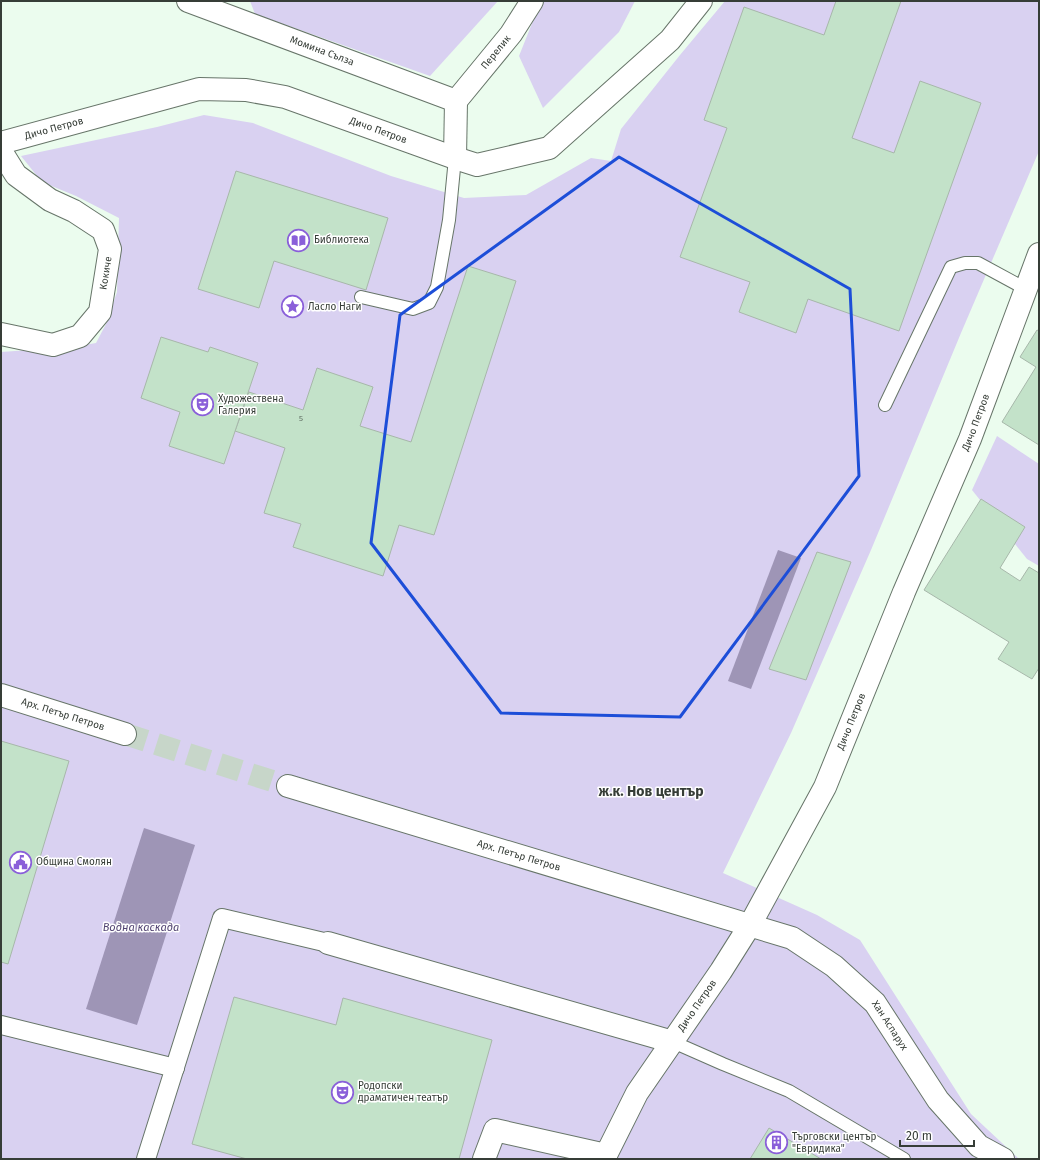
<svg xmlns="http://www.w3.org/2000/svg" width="1040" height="1160" font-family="'Fira Sans',sans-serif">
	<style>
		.green { fill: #d9d1f1 }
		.water { fill: #9e95b6 }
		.building { fill: #c3e2c9; stroke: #a7b7aa }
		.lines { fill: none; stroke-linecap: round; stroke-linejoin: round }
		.minor-tunnel { stroke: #c7d6c9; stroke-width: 22; stroke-dasharray: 22 11; stroke-linecap: butt }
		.service-casing { stroke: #677569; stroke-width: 14 }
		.pedestrian-casing { stroke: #677569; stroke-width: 20 }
		.minor-casing { stroke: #677569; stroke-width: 24 }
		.service { stroke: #fff; stroke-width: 12 }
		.pedestrian { stroke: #fff; stroke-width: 18 }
		.minor { stroke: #fff; stroke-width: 22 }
		.marked { fill: none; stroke: #1d4ed8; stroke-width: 3; stroke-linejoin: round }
		.labels { text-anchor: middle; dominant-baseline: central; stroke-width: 3; stroke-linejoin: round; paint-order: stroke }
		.number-label { font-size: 8px; fill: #59665c }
		.street-label { font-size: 10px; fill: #363d37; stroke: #fff }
		.poi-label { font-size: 10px; fill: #363d37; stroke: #fff; text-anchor: start }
		.water-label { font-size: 11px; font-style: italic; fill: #524472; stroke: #fff }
		.district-label { font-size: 14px; font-weight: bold; fill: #363d37; stroke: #fff }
	</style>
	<rect width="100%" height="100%" fill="#ebfcee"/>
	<g class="green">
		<path d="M250,1h248l-68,75 -175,-62z"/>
		<path d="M541,1h94l-16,31 -76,76 -24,-52z"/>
		<path d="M725,1h314v150l-78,182 -90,217 -80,183 -68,140 94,42 43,25 111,174 48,45h-1018v-807l71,-5 24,-4 10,-19 11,-32 2,-74 -43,-22 -34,-14 -21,-26 136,-29 47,-12 49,8 138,53 73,22 62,-3 65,-37 20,3 10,-32 59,-74z"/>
		<path d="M997,436l42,28v102l-12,-7 -55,-69z"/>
	</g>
	<g class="water">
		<path d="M778,550l23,8 -50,131 -23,-8z"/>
		<path d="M144,828l51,17 -58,180 -51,-16z"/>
	</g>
	<g class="building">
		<path d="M836,1h65l-49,137 42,15 26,-72 61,22 -82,228 -91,-32 -12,34 -57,-21 11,-30 -70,-25 47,-129 -23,-8 40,-113 80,28z"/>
		<path d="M236,171l152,47 -22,72 -92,-29 -15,47 -61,-19z"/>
		<path d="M468,266l48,15 -82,254 -35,-10 -16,51 -90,-29 8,-23 -37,-11 21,-65 -50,-17 14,-39 54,18 14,-42 56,19 -13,39 51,16z"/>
		<path d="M1037,330l2,1v114l-37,-23 34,-55 -16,-10z"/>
		<path d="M161,337l47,15 2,-5 48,16 -34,101 -55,-18 11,-34 -39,-14z"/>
		<path d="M981,499l44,28 -25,41 20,13 9,-14 10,6v95l-7,11 -34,-20 11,-17 -85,-52z"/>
		<path d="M817,552l34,10 -45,118 -37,-11z"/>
		<path d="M1,741l68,20 -61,203 -7,-2z"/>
		<path d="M234,997l102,28 7,-27 149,42 -33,119h-212l-55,-15z"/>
		<path d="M769,1128l52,31h-71z"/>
	</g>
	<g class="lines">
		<path class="minor-tunnel" d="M125,734l163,52"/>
		<defs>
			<g id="service">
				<path d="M361,297l52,12 16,-6 8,-16 12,-67 6,-62"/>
				<path d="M885,405l66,-138 14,-4h13l48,26"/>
				<path d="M673,1042l50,22 66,27 115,68"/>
			</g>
			<g id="pedestrian">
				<path d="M1,1025l174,43"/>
				<path d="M146,1159l76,-241 106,25"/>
			</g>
			<g id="minor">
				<path id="s1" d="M188,1l268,100"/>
				<path id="s2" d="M456,101l55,-67 21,-33"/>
				<path id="s3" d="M1,143l198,-54 47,1 39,7 170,61 22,7 72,-17 121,-108 31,-39"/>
				<path d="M1,151l15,24 34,25 24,11 29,19 7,19 -10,63 -20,24 -27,9 -52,-11"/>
				<path d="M455,158l1,-57"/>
				<path id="s4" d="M1,695l124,39"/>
				<path id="s5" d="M288,786l504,152 42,28 41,37 63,97 41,46 24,13"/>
				<path d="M328,943l345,99"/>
				<path d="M484,1159l11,-29 111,25"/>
				<path id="s6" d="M604,1159l33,-66 84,-122 29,-46 75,-138 79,-195 66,-153 69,-185"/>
			</g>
		</defs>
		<use href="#service" class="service-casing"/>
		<use href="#pedestrian" class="pedestrian-casing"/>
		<use href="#minor" class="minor-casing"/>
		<use href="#service" class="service"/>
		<use href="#pedestrian" class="pedestrian"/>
		<use href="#minor" class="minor"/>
	</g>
	<path class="marked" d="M619,157l231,132 9,187 -179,241 -179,-4 -130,-170 29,-228z"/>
	<defs>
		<symbol id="library-ring" viewBox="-11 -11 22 22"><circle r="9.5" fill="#fff" stroke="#8a5fd9" stroke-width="1.5"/><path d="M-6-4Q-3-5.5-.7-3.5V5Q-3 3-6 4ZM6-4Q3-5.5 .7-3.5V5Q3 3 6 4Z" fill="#8a5fd9"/></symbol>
		<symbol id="sight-ring" viewBox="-11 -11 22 22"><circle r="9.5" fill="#fff" stroke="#8a5fd9" stroke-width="1.5"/><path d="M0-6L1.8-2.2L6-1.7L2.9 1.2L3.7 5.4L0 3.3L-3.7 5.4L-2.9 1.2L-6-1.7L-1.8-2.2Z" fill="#8a5fd9"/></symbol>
		<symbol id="theatre-ring" viewBox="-11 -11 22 22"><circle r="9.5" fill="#fff" stroke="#8a5fd9" stroke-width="1.5"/><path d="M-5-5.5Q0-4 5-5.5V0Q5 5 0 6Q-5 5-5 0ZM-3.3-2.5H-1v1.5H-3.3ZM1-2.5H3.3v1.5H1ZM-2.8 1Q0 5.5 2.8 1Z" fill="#8a5fd9"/></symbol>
		<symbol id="civic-ring" viewBox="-11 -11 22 22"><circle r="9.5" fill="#fff" stroke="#8a5fd9" stroke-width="1.5"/><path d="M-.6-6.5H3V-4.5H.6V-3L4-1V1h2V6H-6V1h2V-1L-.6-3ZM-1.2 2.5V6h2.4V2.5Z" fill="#8a5fd9"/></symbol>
		<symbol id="building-ring" viewBox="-11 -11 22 22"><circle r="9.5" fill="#fff" stroke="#8a5fd9" stroke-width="1.5"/><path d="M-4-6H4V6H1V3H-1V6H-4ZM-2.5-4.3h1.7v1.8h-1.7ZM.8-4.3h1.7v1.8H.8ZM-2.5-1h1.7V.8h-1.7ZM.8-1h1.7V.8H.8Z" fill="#8a5fd9"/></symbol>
	</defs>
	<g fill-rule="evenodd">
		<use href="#library-ring" x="286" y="228" width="25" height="25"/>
		<use href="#sight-ring" x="280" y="294" width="25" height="25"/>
		<use href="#theatre-ring" x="190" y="392" width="25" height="25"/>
		<use href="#civic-ring" x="8" y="850" width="25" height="25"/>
		<use href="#theatre-ring" x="330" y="1080" width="25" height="25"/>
		<use href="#building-ring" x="764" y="1130" width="25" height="25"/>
	</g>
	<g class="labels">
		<g class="number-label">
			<text x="301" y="418">5</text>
		</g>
		<g class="street-label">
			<text stroke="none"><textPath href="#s1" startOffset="143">Момина Сълза</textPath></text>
			<text stroke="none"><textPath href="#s2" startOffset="63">Перелик</textPath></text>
			<text stroke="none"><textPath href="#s3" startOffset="55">Дичо Петров</textPath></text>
			<text stroke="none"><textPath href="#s3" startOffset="391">Дичо Петров</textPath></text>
			<text transform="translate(106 273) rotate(-81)">Кокиче</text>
			<text stroke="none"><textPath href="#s6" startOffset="828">Дичо Петров</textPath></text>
			<text stroke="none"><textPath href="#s4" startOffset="65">Арх. Петър Петров</textPath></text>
			<text stroke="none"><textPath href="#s6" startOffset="504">Дичо Петров</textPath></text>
			<text stroke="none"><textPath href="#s5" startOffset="241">Арх. Петър Петров</textPath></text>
			<text stroke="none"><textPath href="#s6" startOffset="180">Дичо Петров</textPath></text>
			<text stroke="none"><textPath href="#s5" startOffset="659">Хан Аспарух</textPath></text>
		</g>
		<g class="poi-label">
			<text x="314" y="240">Библиотека</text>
			<text x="308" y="307">Ласло Наги</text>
			<text x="218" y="399">Художествена<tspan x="218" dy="12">Галерия</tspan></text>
			<text x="36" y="862">Община Смолян</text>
			<text x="358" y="1086">Родопски<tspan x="358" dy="12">драматичен театър</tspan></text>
			<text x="792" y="1137">Търговски център<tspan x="792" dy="12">"Евридика"</tspan></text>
		</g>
		<g class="water-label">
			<text x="141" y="927">Водна каскада</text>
		</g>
		<g class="district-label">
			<text x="651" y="791">ж.к. Нов център</text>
		</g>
	</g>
	<rect width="1040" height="1160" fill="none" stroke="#363d37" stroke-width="4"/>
	<path d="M900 1140v6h74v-6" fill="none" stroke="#363d37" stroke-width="2"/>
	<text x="906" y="1140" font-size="12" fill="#363d37" stroke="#ffffff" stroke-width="3" paint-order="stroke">20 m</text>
</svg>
